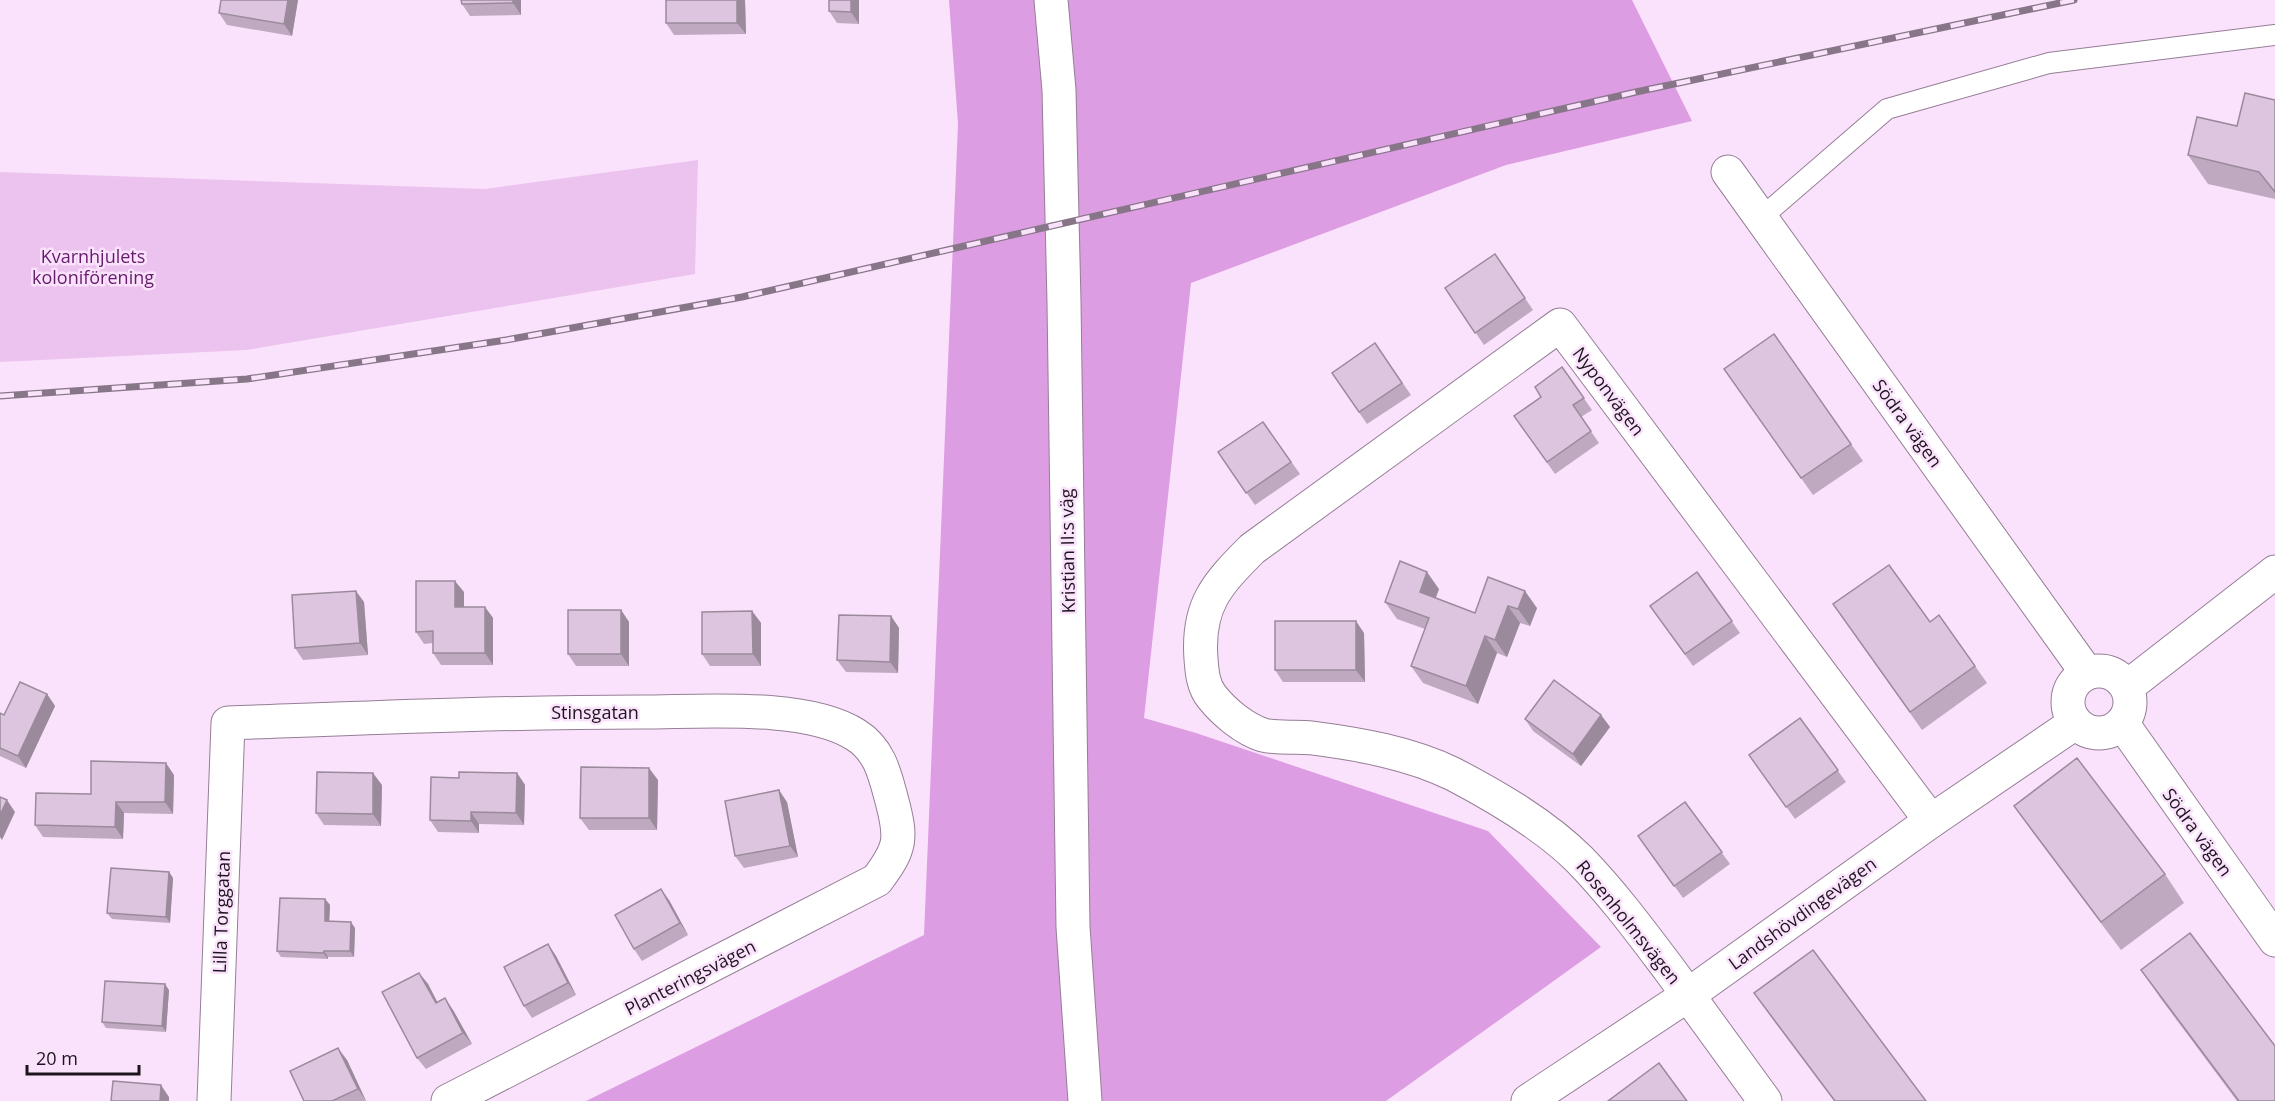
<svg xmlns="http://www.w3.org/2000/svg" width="2275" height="1101" font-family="'Open Sans',sans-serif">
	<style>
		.green { fill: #ecc3ee }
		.forest { fill: #dd9de2 }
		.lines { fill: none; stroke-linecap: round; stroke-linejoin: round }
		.lane-casing { stroke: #957e96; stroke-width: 22 }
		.street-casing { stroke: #957e96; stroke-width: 35 }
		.secondary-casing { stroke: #957e96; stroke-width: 35 }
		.lane { stroke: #fff; stroke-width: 20 }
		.street { stroke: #fff; stroke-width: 33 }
		.secondary { stroke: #fff; stroke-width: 33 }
		.rail-casing { stroke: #877688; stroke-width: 7 }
		.rail { stroke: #fbe2fc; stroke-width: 4.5; stroke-dasharray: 14; stroke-linecap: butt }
		.wall { fill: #bfa9c0 }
		.shaded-wall { fill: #9b8a9c }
		.building { fill: #dec5df; stroke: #9b8a9c; stroke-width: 1.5 }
		.labels { text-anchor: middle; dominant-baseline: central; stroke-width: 5; stroke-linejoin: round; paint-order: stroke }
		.park-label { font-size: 18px; fill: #661b6d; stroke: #fbe2fc }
		.street-label { font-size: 18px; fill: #1d151e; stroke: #fbe2fc }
	</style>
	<rect width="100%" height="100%" fill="#fbe2fc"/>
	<path class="green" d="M698,160l-3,114 -448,76 -247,12v-190l485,17z"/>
	<path class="forest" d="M949,0h683l60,121 -186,44 -315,118 -47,435 52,15 292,98 113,116 -215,154h-800l338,-166 34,-811z"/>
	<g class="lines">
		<defs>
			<path id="lane" d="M1761,218l126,-109 162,-46 226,-28"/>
			<g id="street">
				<path d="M1728,172l359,501"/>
				<path d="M2122,723l153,217"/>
				<path d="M214,1101l14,-378c138,-5 275,-11 414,-11 58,0 165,-9 214,23 24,15 29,40 36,66 10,38 9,47 -15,79l-429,221"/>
				<path d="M1765,1101c-32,-44 -64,-88 -96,-132 -28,-37 -56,-75 -89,-109 -35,-35 -83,-63 -127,-86 -43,-21 -94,-30 -141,-36 -16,-2 -33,1 -49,-3 -19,-6 -39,-23 -51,-38 -9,-11 -10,-25 -11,-38 -4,-53 15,-74 51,-110l308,-224 371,496"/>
			</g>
			<g id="secondary">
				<path d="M1051,0l8,90 5,212 9,625 12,174"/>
				<circle cx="2099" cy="702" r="31"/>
				<path d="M2127,687l148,-115"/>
				<path d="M1528,1101l160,-106 243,-174 144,-98"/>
			</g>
		</defs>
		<use href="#lane" class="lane-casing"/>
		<use href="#street" class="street-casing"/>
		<use href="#secondary" class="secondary-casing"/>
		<use href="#lane" class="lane"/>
		<use href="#street" class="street"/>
		<use href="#secondary" class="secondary"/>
		<defs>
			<path id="rail" d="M0,396l247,-17 259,-39 236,-43 894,-205 438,-92"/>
		</defs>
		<use href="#rail" class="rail-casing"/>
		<use href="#rail" class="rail"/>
	</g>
	<g class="wall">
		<path d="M298,0l-6,36 -65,-11 -8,-12z"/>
		<path d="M461,0h60v15l-51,1 -8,-12z"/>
		<path d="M666,0h79l1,34 -72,1 -8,-12z"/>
		<path d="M859,0v24l-22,-1 -8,-12z"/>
		<path d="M2275,100v99l-67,-15 -20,-29 49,-29z"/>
		<path d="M1495,254l38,56 -49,35 -39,-57z"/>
		<path d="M1774,334l89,127 -50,34 -89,-126z"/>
		<path d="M1375,343l36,52 -44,29 -35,-51z"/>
		<path d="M1562,367l30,43 -11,7 18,26 -44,31 -41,-58 27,-19z"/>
		<path d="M1263,422l37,52 -45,31 -37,-53z"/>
		<path d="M1697,572l43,61 -47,33 -43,-60z"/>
		<path d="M1488,577l49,31 -7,18 -10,-3 -13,34 -10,-4 -19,51 -55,-21 -12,-17 14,-37 -28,-10 -12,-17 54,-13 -3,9 39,15z"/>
		<path d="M464,592v15h21l8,11v47h-52l-8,-12v-10l-9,1 -8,-12z"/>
		<path d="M364,602l4,53 -65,5 -8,-12z"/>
		<path d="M1833,604l97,18 45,44 12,17 -65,47z"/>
		<path d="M621,610l8,12v44h-53l-8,-12z"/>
		<path d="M752,611l9,12v43h-51l-8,-12z"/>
		<path d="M891,616l8,12 -1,45 -52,-1 -9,-12z"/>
		<path d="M1364,633l1,49h-82l-8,-12z"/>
		<path d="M47,694l8,12 -29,62 -26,-12v-43l4,2z"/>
		<path d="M1601,715l9,12 -29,39 -48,-35 -8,-12z"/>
		<path d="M1800,718l46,64 -51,37 -46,-64z"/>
		<path d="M517,773l8,12 -1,40 -45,-1v9l-41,-1 -8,-12 29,-42z"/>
		<path d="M174,775l-1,39 -49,-1 -1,26 -80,-2 -8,-12 56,-31z"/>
		<path d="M658,780l-1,50h-68l-9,-12z"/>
		<path d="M382,785l-1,41 -57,-1 -8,-12z"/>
		<path d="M787,802l11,55 -54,11 -9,-12z"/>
		<path d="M1685,802l45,62 -47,34 -45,-62z"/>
		<path d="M2014,806l151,68 19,29 -63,47 -87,-116z"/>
		<path d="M169,872l4,6 -3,45 -58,-4 -5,-6z"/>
		<path d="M325,899l5,6 -1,16 26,7 -1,29h-26v2l-47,-2 -4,-6z"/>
		<path d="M669,900l19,35 -46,26 -8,-12z"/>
		<path d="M548,944l8,12 20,39 -44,23 -8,-12z"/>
		<path d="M2141,970l134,131h-38l-76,-102z"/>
		<path d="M419,973l9,11 9,18 16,8 19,34 -46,25 -9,-11z"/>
		<path d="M169,990l-3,42 -60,-4 -4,-6z"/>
		<path d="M1754,993l172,108h-92l-60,-80z"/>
		<path d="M347,1060l19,41h-62z"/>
	</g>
	<g class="shaded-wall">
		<path d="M288,0h10l-6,36 -8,-12z"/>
		<path d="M513,0h8v15l-8,-12z"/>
		<path d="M737,0h8l1,34 -9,-11z"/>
		<path d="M851,0h8v24l-8,-12z"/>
		<path d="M1427,572l12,17 -8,20 -11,-17z"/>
		<path d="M455,581l9,11v26l-9,-11z"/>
		<path d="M356,591l8,11 4,53 -8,-12z"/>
		<path d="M1525,591l12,17 -7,18 -12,-17z"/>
		<path d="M1508,606l12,17 -13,34 -12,-17z"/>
		<path d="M485,607l8,11v47l-8,-12z"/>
		<path d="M621,610l8,12v44l-8,-12z"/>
		<path d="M752,611l9,12v43l-8,-12z"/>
		<path d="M891,616l8,12 -1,45 -8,-11z"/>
		<path d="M1356,621l8,12 1,49 -9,-12z"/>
		<path d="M1485,636l12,17 -19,51 -12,-18z"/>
		<path d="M47,694l8,12 -29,62 -8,-12z"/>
		<path d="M1601,715l9,12 -29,39 -8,-12z"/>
		<path d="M166,763l8,12 -1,39 -8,-12z"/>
		<path d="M649,768l9,12 -1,50 -8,-12z"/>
		<path d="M373,773l9,12 -1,41 -8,-12z"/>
		<path d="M517,773l8,12 -1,40 -8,-12z"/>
		<path d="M779,790l8,12 11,55 -8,-11z"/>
		<path d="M7,800l8,12 -13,28 -2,-3v-22z"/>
		<path d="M116,802l8,11 -1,26 -8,-12z"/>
		<path d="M471,812l8,12v9l-8,-12z"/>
		<path d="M169,872l4,6 -3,45 -4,-6z"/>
		<path d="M661,889l8,11 19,35 -8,-12z"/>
		<path d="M325,899l5,6 -1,22 -4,-6z"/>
		<path d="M351,922l4,6 -1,29 -4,-6z"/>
		<path d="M548,944l8,12 20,39 -8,-12z"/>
		<path d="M324,951l4,6v2l-5,-6z"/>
		<path d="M419,973l9,11 16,31 -8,-12z"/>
		<path d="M165,984l4,6 -3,42 -4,-6z"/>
		<path d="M445,998l8,12 19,34 -9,-11z"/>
		<path d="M338,1048l9,12 19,41 -8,-12z"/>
		<path d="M161,1085l8,12v4h-9z"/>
	</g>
	<g class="building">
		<path d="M221,0h67l-4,24 -65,-11z"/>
		<path d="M461,0h52v3l-51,1z"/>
		<rect x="666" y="0" width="71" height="23"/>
		<path d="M829,0h22v12l-22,-1z"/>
		<path d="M2245,93l30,7v92l-16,-20 -71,-17 9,-38 40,9z"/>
		<path d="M1495,254l30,44 -50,35 -30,-45z"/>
		<path d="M1774,334l77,110 -50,34 -77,-109z"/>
		<path d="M1375,343l27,40 -43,29 -27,-39z"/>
		<path d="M1562,367l22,31 -11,7 18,26 -44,31 -33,-46 27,-19 -6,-10z"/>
		<path d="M1263,422l28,40 -45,31 -28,-41z"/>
		<path d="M1400,561l27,11 -7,20 55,21 13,-36 37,14 -7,18 -10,-3 -13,34 -10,-4 -19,50 -55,-20 18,-48 -44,-16z"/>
		<path d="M1889,565l41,57 9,-7 36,51 -65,46 -77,-108z"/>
		<path d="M1697,572l35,49 -47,33 -35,-48z"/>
		<path d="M416,581h39v26h30v46h-52v-22l-17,1z"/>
		<path d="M356,591l4,52 -65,5 -3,-53z"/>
		<rect x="568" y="610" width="53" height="44"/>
		<path d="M752,611l1,43h-51v-42z"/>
		<path d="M839,615l52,1 -1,46 -53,-2z"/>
		<rect x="1275" y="621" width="81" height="49"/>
		<path d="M1554,680l47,35 -28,39 -48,-35z"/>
		<path d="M20,682l27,12 -29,62 -18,-8v-35l4,2z"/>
		<path d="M1800,718l38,52 -52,37 -37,-52z"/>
		<path d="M2077,758l88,116 -64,48 -87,-116z"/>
		<path d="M91,761l75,2 -1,39h-49l-1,25 -80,-2 1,-32 55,1z"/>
		<path d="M581,767l68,1v50h-69z"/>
		<path d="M317,772l56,1v41l-57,-1z"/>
		<path d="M459,772l58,1 -1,40 -45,-1v9l-41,-1 1,-43 28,1z"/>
		<path d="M779,790l11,56 -55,10 -10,-55z"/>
		<path d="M0,797l7,3 -7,15z"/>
		<path d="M1685,802l37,50 -48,34 -36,-50z"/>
		<path d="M111,868l58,4 -3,45 -59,-4z"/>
		<path d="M661,889l19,34 -46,26 -19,-34z"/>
		<path d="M280,898l45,1v22l26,1 -1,29h-26l-1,2 -46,-2z"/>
		<path d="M2190,933l85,113v55h-36l-98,-131z"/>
		<path d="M548,944l20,39 -44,23 -20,-39z"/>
		<path d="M1813,950l113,151h-91l-81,-108z"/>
		<path d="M419,973l17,30 9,-5 18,35 -46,25 -35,-66z"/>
		<path d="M105,981l60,3 -3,42 -60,-4z"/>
		<path d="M338,1048l20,41 -26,12h-28l-14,-30z"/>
		<path d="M1659,1063l28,38h-79z"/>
		<path d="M113,1081l48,4 -1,16h-49z"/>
	</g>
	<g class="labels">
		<g class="park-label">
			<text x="93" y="256">Kvarnhjulets<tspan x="93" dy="21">koloniförening</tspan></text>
		</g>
		<g class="street-label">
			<text transform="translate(1609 391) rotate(53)">Nyponvägen</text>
			<text transform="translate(1908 423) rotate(54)">Södra vägen</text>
			<text transform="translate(1067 551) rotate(-91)">Kristian II:s väg</text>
			<text x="595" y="712">Stinsgatan</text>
			<text transform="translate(2198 832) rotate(54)">Södra vägen</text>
			<text transform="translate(221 912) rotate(-88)">Lilla Torggatan</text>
			<text transform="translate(1802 913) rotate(-36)">Landshövdingevägen</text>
			<text transform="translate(1629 922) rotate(51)">Rosenholmsvägen</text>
			<text transform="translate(690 977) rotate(-27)">Planteringsvägen</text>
		</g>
	</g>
	<path d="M27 1065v9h112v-9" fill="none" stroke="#1d151e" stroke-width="3"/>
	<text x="36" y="1065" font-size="18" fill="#1d151e" stroke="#fbe2fc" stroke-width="4.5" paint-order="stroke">20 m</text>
</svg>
